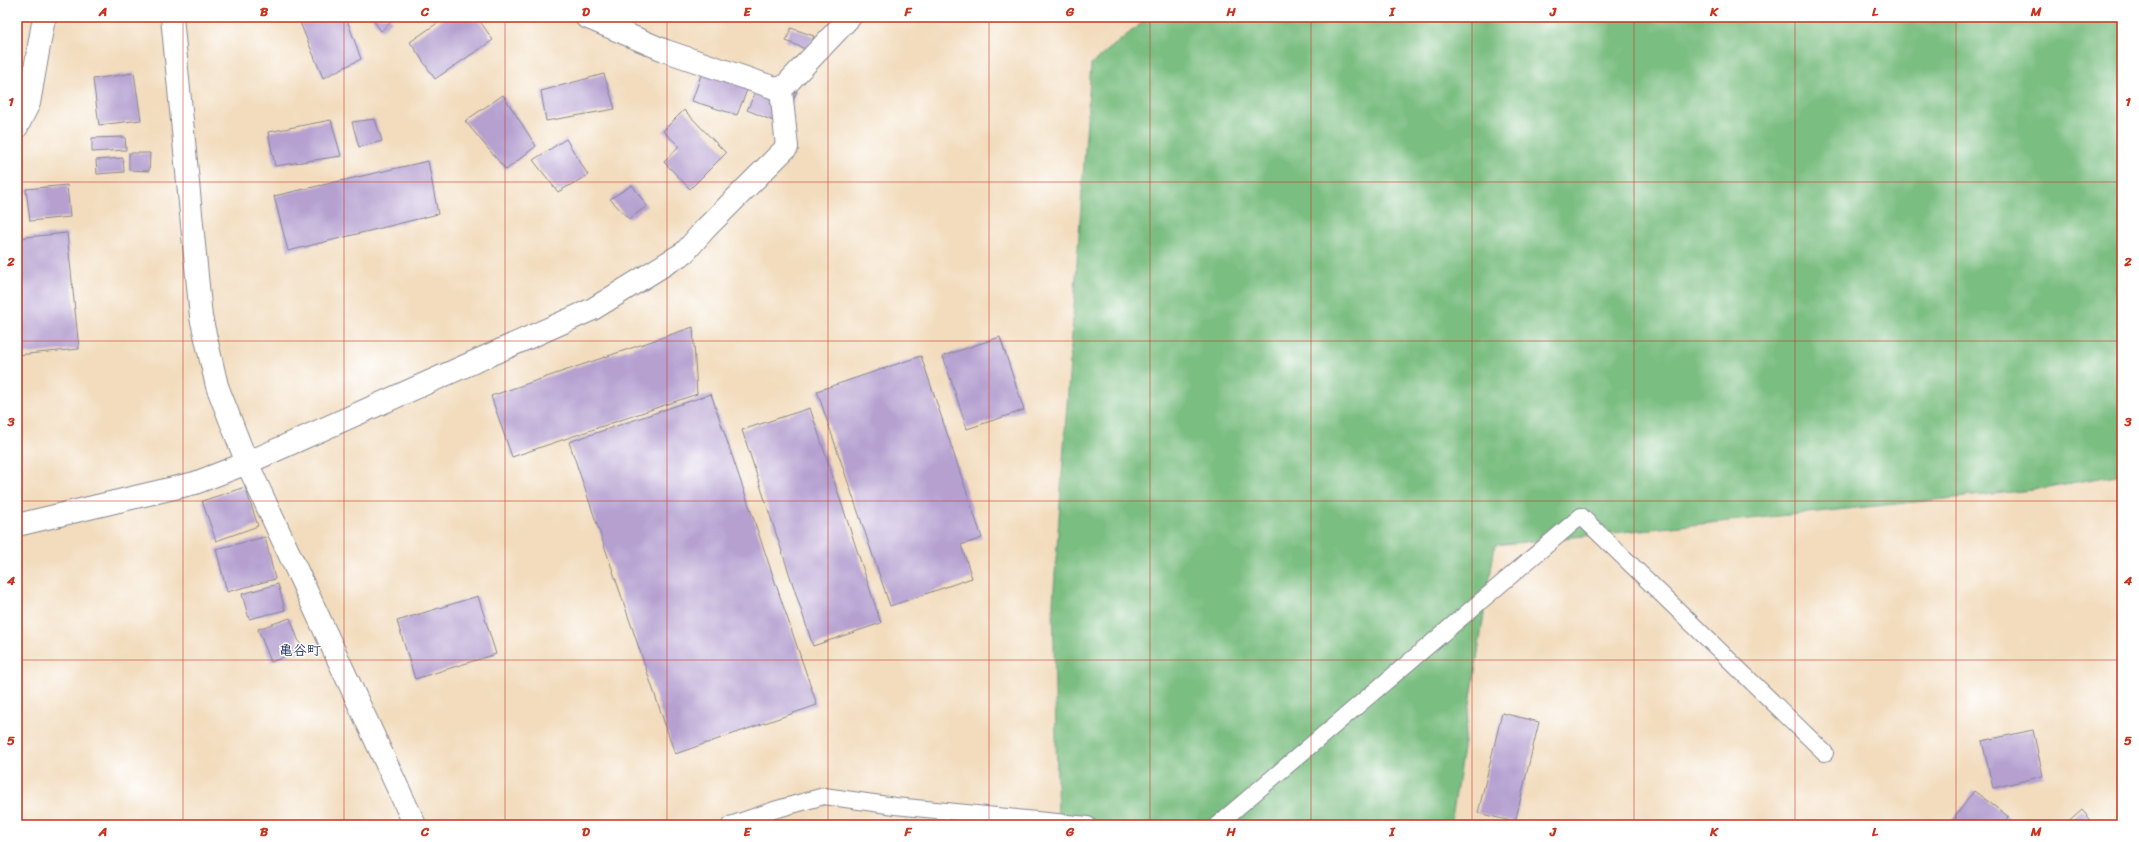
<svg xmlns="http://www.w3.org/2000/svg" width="2139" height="842" font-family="Sriracha,'Klee One',sans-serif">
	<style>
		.forest { fill: #7abe81; stroke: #4a7670 }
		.building { fill: #b5a0d0 }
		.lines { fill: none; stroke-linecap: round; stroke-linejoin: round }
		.lane-casing { stroke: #86868e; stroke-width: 18 }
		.street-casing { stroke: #86868e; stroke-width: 24 }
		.secondary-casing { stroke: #86868e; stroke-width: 24 }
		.lane { stroke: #fff; stroke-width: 16 }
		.street { stroke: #fff; stroke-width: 22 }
		.secondary { stroke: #fff; stroke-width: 22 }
		.grid { fill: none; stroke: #c8321e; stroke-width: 1; stroke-opacity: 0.55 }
		.labels { text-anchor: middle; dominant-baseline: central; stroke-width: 3; stroke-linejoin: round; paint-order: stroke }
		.quarter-label { font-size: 14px; font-weight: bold; fill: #1b2f5e; stroke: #fff }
		.neatline { fill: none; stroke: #c8321e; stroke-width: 1.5 }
		.grid-label { font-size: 13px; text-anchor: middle; font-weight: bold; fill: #c8321e }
	</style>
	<rect width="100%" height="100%" fill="#fff"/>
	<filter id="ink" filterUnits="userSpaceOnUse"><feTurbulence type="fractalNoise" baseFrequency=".025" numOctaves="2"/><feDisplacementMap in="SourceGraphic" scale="8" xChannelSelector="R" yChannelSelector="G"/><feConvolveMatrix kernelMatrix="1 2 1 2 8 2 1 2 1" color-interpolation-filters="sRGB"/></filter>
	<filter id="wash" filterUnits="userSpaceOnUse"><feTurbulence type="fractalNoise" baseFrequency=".012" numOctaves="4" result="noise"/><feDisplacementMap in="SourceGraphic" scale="16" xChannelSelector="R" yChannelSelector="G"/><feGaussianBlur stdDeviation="0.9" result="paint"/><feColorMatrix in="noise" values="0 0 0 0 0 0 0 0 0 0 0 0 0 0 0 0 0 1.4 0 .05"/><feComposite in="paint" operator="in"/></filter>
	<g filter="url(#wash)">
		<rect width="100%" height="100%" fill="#f2dcbd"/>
		<path class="forest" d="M1149,17h973v457l-90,16 -537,55 -44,280h-393l-5,-222 38,-539z"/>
		<g id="blocks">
			<g class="building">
				<path d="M306,17h40l15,42 -38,19 -24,-58z"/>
				<path d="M371,17h19l2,4 -11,10z"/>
				<path d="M446,17h31l16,23 -58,39 -25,-37z"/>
				<path d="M791,28l23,8 -6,14 -22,-9z"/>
				<path d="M707,58l46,17 -16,40 -45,-14z"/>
				<path d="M134,73l7,47 -42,5 -6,-46z"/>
				<path d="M604,74l11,35 -69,12 -5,-30z"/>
				<path d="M761,81l36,10 -14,34 -36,-15z"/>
				<path d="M503,95l33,51 -30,24 -41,-49z"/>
				<path d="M684,110l42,43 -36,36 -26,-27 15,-16 -16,-15z"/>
				<path d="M375,119l7,22 -23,6 -7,-25z"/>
				<path d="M331,120l10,36 -66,10 -7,-34z"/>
				<path d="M125,137l1,13 -34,2v-14z"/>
				<path d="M566,139l22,36 -30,17 -25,-32z"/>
				<path d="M129,153h21l-1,18 -20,-1z"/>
				<path d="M123,158l1,14 -27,2 -1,-14z"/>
				<path d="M428,161l10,53 -150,37 -14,-55z"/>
				<path d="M67,185l3,32 -40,4 -4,-32z"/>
				<path d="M632,185l15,21 -18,13 -19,-20z"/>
				<path d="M67,233l12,116 -62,6v-117z"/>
				<path d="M693,327l4,67 -185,63 -21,-61z"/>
				<path d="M1000,337l24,73 -57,19 -24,-73z"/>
				<path d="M921,356l61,182 -21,7 11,33 -82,28 -73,-215z"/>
				<path d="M711,394l106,311 -142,49 -106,-312z"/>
				<path d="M810,408l71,215 -68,23 -71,-216z"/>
				<path d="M245,487l13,39 -42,15 -14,-40z"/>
				<path d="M265,537l10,42 -48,13 -11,-43z"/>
				<path d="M278,584l7,26 -36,9 -7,-25z"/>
				<path d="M478,596l18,58 -81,25 -18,-58z"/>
				<path d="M290,618l12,32 -31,12 -13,-33z"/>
				<path d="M1502,713l37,9 -24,100 -37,-9z"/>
				<path d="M2033,730l10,46 -50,12 -11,-47z"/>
				<path d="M1974,791l35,26 -6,8h-54z"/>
				<path d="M2082,810l13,15h-30z"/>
			</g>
		</g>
	</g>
	<g filter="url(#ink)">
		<use href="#blocks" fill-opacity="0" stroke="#86868e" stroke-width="1"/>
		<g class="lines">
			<defs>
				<g id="lane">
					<path d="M730,825l44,-15 50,-14 71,10 193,19"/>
					<path d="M1217,825l364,-309 244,237"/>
				</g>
				<g id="street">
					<path d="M586,17l80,34 115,39"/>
					<path d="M17,127l12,-24 14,-80 2,-6"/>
					<path d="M17,525l178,-42 52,-20 346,-154 92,-57 20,-23 82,-82 -6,-57 69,-73"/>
				</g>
				<path id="secondary" d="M172,17l29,300 16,69 30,77 168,362"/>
			</defs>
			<use href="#lane" class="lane-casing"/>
			<use href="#street" class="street-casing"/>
			<use href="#secondary" class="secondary-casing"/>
			<use href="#lane" class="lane"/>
			<use href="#street" class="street"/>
			<use href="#secondary" class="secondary"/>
		</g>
	</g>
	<path class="grid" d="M183,17v808M344,17v808M505,17v808M667,17v808M828,17v808M989,17v808M1150,17v808M1311,17v808M1472,17v808M1634,17v808M1795,17v808M1956,17v808M17,182h2105M17,341h2105M17,501h2105M17,660h2105"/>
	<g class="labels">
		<g class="quarter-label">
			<text x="300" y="650">亀谷町</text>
		</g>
	</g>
	<rect width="2139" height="842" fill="none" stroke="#fff" stroke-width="44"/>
	<rect x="22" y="22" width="2095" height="798" class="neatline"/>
	<g class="grid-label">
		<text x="103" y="16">A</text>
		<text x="264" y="16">B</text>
		<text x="425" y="16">C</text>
		<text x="586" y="16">D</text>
		<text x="747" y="16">E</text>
		<text x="908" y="16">F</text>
		<text x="1070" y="16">G</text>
		<text x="1231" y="16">H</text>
		<text x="1392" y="16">I</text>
		<text x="1553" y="16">J</text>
		<text x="1714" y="16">K</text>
		<text x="1875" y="16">L</text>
		<text x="2036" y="16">M</text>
		<text x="11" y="106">1</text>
		<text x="2128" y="106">1</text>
		<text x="11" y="266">2</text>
		<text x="2128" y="266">2</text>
		<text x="11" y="426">3</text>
		<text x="2128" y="426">3</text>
		<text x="11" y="585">4</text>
		<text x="2128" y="585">4</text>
		<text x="11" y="745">5</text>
		<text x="2128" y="745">5</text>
		<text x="103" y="836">A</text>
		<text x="264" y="836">B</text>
		<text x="425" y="836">C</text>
		<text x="586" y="836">D</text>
		<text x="747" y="836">E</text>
		<text x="908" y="836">F</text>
		<text x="1070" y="836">G</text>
		<text x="1231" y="836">H</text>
		<text x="1392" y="836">I</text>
		<text x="1553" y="836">J</text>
		<text x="1714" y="836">K</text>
		<text x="1875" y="836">L</text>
		<text x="2036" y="836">M</text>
	</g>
</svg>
